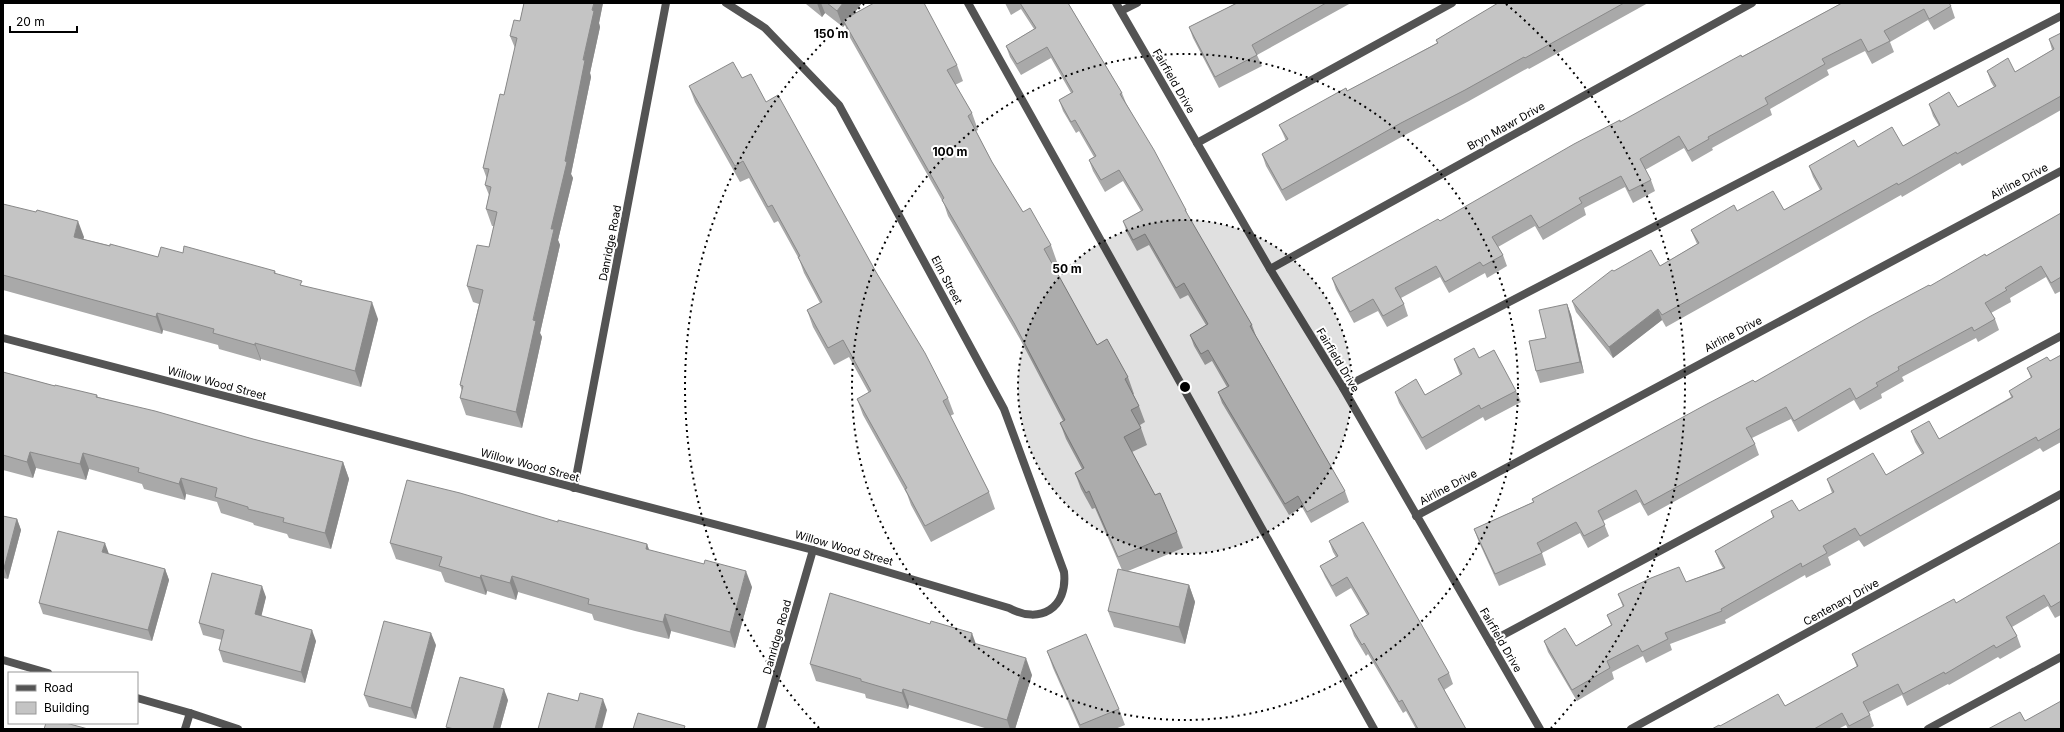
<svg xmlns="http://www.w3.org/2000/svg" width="2064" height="732" font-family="Inter,sans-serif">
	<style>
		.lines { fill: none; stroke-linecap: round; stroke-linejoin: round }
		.service { stroke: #545454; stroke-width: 8 }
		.minor { stroke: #545454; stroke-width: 8 }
		.wall { fill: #a9a9a9 }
		.shaded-wall { fill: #898989 }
		.building { fill: #c4c4c4; stroke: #898989 }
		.ring { fill: none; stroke: #000; stroke-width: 2; stroke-dasharray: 2 4 }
		.labels { text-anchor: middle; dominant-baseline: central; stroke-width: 4; stroke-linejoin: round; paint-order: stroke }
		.street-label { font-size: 11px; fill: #000; stroke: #fff }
		.centre { fill: #000; stroke: #fff; stroke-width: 2 }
		.ring-label { font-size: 12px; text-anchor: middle; font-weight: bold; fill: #000; stroke: #fff; stroke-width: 4; stroke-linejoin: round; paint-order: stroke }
	</style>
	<rect width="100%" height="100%" fill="#fff"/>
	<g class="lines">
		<g class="service">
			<path d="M968,3l406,726"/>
			<path d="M1197,143l255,-140"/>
			<path d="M1343,388l718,-372"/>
			<path d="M1490,642l571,-306"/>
			<path d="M1928,729l133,-72"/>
		</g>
		<g class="minor">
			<path d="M1116,3l154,266 73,119 197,341"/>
			<path d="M1121,11l16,-8"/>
			<path d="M1270,269l482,-266"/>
			<path d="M3,338l810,212 196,58c31,17 59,0 55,-36l-60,-163 -165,-304 -74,-77 -39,-25"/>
			<path d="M574,488l92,-485"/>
			<path d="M1416,516l645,-345"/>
			<path d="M3,660l45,13"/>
			<path d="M137,698l53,15 48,16"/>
			<path d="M185,729l5,-16"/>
			<path d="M761,729l52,-179"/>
			<path d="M1631,729l430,-235"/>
		</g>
	</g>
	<g class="wall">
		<path d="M524,3h79l-4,20 1,4 -10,46 1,4 -20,97 2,4 -15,62 2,5 -20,88 2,4 -20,91 -56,-13 -6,-17 2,-7 -2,-6 19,-81 -6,-2 -6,-16 22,-39 5,-21h-2l-6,-17 3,-14 -4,-10 2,-6 -4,-11 21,-73 11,-47 -5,-12 10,-15z"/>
		<path d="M805,3h57l-9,11 104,51 6,16 -8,4 17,28 6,17 -2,1 16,31 31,50 28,33 6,17 -5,2 45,81 31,32 6,17h-1l6,12 6,16 -5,3 7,20 -15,7 23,43 22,37 6,16 -55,23 61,14 6,17 -10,42 -71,-17 -6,-16 14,-41 -27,-62 -3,1 -11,-20 -6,-16 7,-4 -16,-30 -6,-16 3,-2 -43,-82 -72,-123 -4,-12 -95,-168 -4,-11 -2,2 -18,-14 -3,4 -16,-13z"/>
		<path d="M1005,3h63l54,90 4,10 60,107 3,8 63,107 4,11 89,155 4,11 -38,21 -9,-16 -13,8 -67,-112 -4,-11 9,-5 -15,-26 -7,4 -11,-19 -4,-11 16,-10 -18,-30 -8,4 -31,-54 -12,6 -10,-18 -4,-12 18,-10 -18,-30 -18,11 -12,-21 -4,-11 5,-3 -15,-26 -3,2 -13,-22 -4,-11 12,-7 -20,-35 -30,17 -11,-18 -4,-11 28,-17 -13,-20 -10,6z"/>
		<path d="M1237,3h114l-94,52 5,11 -43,22 -26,-50 -4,-11z"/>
		<path d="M1498,3h150l-119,66 -1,-1 -59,33 -64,34 -119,66 -20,-35 -4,-12 24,-13 -2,-5 -5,-11 68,-34 90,-48 -1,-3z"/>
		<path d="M1842,3h108h-1l2,3 4,12 -21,12 -6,-10 -38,22 4,10 -22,12 -7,-13 -38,19 2,5 -59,34 2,6 -60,33 1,2 -21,12 -8,-14 -39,22 6,10 4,11 -22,12 -8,-16 -41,21 2,7 -43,25 -8,-14 -37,21 5,8 4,11 -20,12 -2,-5 -36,20 -9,-16 -39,21 3,6 4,12 -21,11 -9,-16 -24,12 -18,-33 -4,-12 108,-57 180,-99z"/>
		<path d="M2061,33v77l-99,56 -2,-3 -58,34 -1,-2 -235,132 -4,-7 -49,38 -37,-46 -4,-11 42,-30 46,-5 37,-22 -6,-14 46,-19 47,-1 36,-20 -7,-13 -4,-11 49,-19 45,-1 36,-20 -6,-10 -4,-12 29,3 36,-20 -3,-5 -4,-11 28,1 37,-22 -3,-11z"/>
		<path d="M742,78l24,24 110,170 72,126 6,16 -4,2 39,76 6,17 -64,33 -20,-37 -4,-11 -44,-79 -6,-16 12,-6 -20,-36 -15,8 -21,-38 -6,-17 13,-7 -16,-30 -5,-14 -21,-38 -4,2 -25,-45 -9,4 -45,-80 -6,-16z"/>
		<path d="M3,204l81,33 -1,2 75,18 25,-4 92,18 1,3 102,45 -17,68 -100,-28v2l-42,-12 -1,-4 -55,-15 -1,4 -159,-44z"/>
		<path d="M2061,213v78l-6,3 -9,-17 -36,21 1,4 -20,11 4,6 4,11 -21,12 -2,-4 -74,39 2,4 -23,13 1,4 -22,12 -6,-10 -56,32 -7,-13 -39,19 3,6 4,11 -111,61 -8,-14 -37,19 6,15 -21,12 -8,-15 -38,20 4,12 -47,21 -21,-46 -4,-11 59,-27 -1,-3 223,-117 231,-126z"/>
		<path d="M1567,304l4,11 13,58 -44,10 -4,-12 10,-33z"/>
		<path d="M2061,355v87l-18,10 -3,-4 -176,99 -5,-7 -31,17 3,8 -25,13 -1,-3 -80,45 1,3 -56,21 2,6 -26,13 -3,-7 -31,16 2,7 -37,22 -29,-49 -4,-11 32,5 35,-21 -4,-10 16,-8 -5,-13 68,-12 37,-14 -3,-5 -5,-12 58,-33 -2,-7h28l33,-18 -5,-14 59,-4 36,-21 -7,-12 -4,-11 28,8 72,-42 -2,-6 22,-13 -4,-10 23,-7z"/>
		<path d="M1479,358l37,33 5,11 -36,19 -2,-4 -57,33 -27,-47 -4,-11 30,3 35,-20 -2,-5 -4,-11z"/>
		<path d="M3,372l52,14 42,9 1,2 155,42 90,23 6,17 -18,70 -42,-11 -2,-4 -33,-9 -1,-2 -32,-10 -4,-11 -31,-8 -1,6 -41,-11 -2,-5 -53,-15 -3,11 -50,-12 -3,10 -30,-8z"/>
		<path d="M3,516l14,3 4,11 -13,49 -5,-1z"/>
		<path d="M558,522l89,22 2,6 103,37 -17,61 -64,-17 -2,8 -34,-8 -41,-11 -2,-6 -74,-22 -2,8 -29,-9 -1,4 -41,-13 -4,-10 -45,-13 -6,-16z"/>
		<path d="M1329,541l120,132 4,11 -9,6 22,39h-50l-10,-18 -3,2 -35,-59 -2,2 -12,-20 -4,-11 17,-10 -16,-27 -15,9 -11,-20 -5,-11 16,-9 -3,-5z"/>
		<path d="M2061,542v73l-6,3 -7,-12 -36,21 5,9 4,11 -21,12 -2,-2 -49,28 -1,-1 -41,22 -5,-11 -33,17 5,14 -5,3h-21l-2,-4 -8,4h-126l73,-23 72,-39 -5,-13 104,-51z"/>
		<path d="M109,554l56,15 4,11 -17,61 -109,-27 -4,-11z"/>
		<path d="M266,597l-5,19 55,25 -11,42 -82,-21 -4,-12 3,-10 -19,-5 -4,-12z"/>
		<path d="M976,644l56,31 -17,54h-27l-79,-24 -1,4 -42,-11 -1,-4 -49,-13 -6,-17z"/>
		<path d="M436,645l-20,74 -47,-12 -5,-12z"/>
		<path d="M1047,651l72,58 6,16 -10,4h-35l-27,-61z"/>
		<path d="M508,700l-8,29h-53l-1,-2z"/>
	</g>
	<g class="shaded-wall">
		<path d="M594,3h9l-4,20 1,4 -10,46 1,4 -20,97 2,4 -15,62 2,5 -20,88 2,4 -20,91 -6,-16 35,-183 14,-68z"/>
		<path d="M817,3h4l4,10 -3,4z"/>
		<path d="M843,3h19l-16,21 -3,-4 2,4 -2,3 -6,-16z"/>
		<path d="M78,221l6,16 -5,16 -5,-16z"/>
		<path d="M372,302l6,17 -17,68 -6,-16z"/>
		<path d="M1567,304l4,11 13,58 -4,-11z"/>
		<path d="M1658,309l4,11 -49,38 -4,-11z"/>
		<path d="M157,313l6,17 -1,4 -6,-17z"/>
		<path d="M255,343l6,16v2l-6,-16z"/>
		<path d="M30,452l6,16 -3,10 -6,-16z"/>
		<path d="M83,453l6,16 -3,11 -6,-16z"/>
		<path d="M343,462l6,17 -18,70 -6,-16z"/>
		<path d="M181,478l5,16 -1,6 -6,-16z"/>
		<path d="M17,519l4,11 -13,49 -4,-11z"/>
		<path d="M105,543l4,11 -7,-2z"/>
		<path d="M647,544l6,17 -7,-12z"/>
		<path d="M165,569l4,11 -17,61 -4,-11z"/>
		<path d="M746,571l6,16 -17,61 -5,-16z"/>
		<path d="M481,575l6,16 -1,4 -6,-17z"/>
		<path d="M512,576l6,16 -2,8 -6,-17z"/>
		<path d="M1189,585l6,17 -10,42 -6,-17z"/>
		<path d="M262,586l4,11 -7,29 -4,-12z"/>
		<path d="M665,614l6,17 -2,8 -6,-17z"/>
		<path d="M312,630l4,11 -11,42 -4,-11z"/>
		<path d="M431,633l5,12 -20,74 -5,-11z"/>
		<path d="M972,633l6,17 -8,-8z"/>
		<path d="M1026,658l6,17 -17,54h-5l-3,-9z"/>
		<path d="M504,689l4,11 -8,29h-7z"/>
		<path d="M903,689l6,16 -1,4 -6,-16z"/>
		<path d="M603,699l4,11 -5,19h-7z"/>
	</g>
	<g class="building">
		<path d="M524,3h70l-2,7 2,1 -11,49h2l-20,101 2,1 -16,67h3l-21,91 3,1 -20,91 -56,-14 3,-12 -3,-1 23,-95 -16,-4 10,-41 12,2 8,-35 -11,-3 5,-22 -6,-2 4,-16 -6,-1 17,-74 4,1 13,-57 -7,-2 4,-16 6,1z"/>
		<path d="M827,3h16l-6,8z"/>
		<path d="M874,3h50l33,62 -10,5 25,43 -4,3 24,46 31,50 7,-4 21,37 -7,4 53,96 10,-6 21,38 -3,2 14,27 -8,4 10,18 -17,9 31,58 5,-2 17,39 -59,25 -29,-66 -3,2 -11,-20 9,-5 -24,-45 5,-3 -51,-97 -72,-123 2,-2 -101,-178z"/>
		<path d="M1020,3h48l54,90 -2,1 34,56 32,60h-1l67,115 -2,1 95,165 -38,21 -9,-16 -13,8 -67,-112 11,-6 -21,-36 -7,4 -11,-19 18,-11 -24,-41 -8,5 -31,-54 -12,6 -10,-19 20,-11 -24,-40 -18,10 -12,-20 7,-4 -21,-36 -4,2 -12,-22 14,-8 -26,-45 -30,17 -11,-18 30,-18z"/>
		<path d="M1237,3h89l-74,42 5,10 -42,22 -26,-50z"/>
		<path d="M1498,3h126l-99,55 -1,-1 -59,33 -64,33 -119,67 -20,-36 26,-15 -9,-14 67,-37 1,3 91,-48 -2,-3z"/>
		<path d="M1842,3h107l2,3 -22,13 -5,-10 -40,22 6,10 -22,11 -7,-13 -39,20 3,5 -60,34 3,6 -60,33 1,2 -21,12 -9,-15 -39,23 11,21 -22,11 -8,-15 -42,22 3,5 -43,25 -8,-13 -39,22 11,18 -20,11 -3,-4 -35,20 -9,-16 -41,22 9,16 -21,12 -10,-17 -23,13 -18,-34 106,-59 2,2 134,-77 46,-24v2l121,-67 1,2z"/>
		<path d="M2061,33v63l-104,58 -1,-2 -58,33 -1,-2 -235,132 -4,-6 -49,38 -37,-46 40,-31 2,1 37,-21 9,16 39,-23 -8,-13 43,-25 3,6 36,-20 11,19 38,-21 -13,-23 45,-26 4,7 34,-20 11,19 37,-21 -11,-21 20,-12 9,15 38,-21 -9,-15 21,-13 7,14 39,-23 -5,-10z"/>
		<path d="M733,62l9,16 9,-4 15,28 12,-7 98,177 49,81 23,45 -5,3 46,91 -64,34 -20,-37 2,-1 -50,-89 14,-8 -28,-51 -15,8 -21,-38 15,-8 -24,-45 2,-1 -28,-51 -4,2 -25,-46 -8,5 -46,-80z"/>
		<path d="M3,204l33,8 1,-2 41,11 -4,16 36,9v-2l48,13 3,-10 22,6 1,-7 91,25 -1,2 28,8 -2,4 72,17 -17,69 -100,-28v2l-42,-12 1,-4 -57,-16 -1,4 -153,-42z"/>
		<path d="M2061,213v64l-10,6 -10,-17 -36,22 2,2 -22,13 10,16 -21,12 -2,-4 -74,40 1,3 -23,13 2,3 -22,13 -6,-11 -56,33 -8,-14 -40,21 9,16 -111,61 -8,-15 -38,21 7,14 -21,11 -8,-14 -39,21 5,10 -47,21 -21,-45 60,-27 -2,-3 175,-95 46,-24 2,2 114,-65 60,-32 1,1 55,-32 1,2z"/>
		<path d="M1567,304l13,58 -44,9 -7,-30 17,-3 -7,-28z"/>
		<path d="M1474,348l5,10 15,-8 22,41 -35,18 -2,-4 -57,33 -27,-46 21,-13 9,16 37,-21 -8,-15z"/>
		<path d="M2061,355v73l-23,13 -2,-4 -176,99 -5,-8 -32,18 4,7 -25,14 -1,-4 -80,46 1,2 -57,22 3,6 -26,13 -4,-7 -31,16 3,7 -38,22 -28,-49 21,-13 11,18 36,-21 -5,-10 17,-9 -6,-12 33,-16 28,-11 7,15 39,-14 -10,-17 59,-34 -3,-6 21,-11 7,11 35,-19 -7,-13 46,-26 13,22 38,-22 -13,-22 18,-10 10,18 74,-42 -4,-6 23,-14 -5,-9 20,-11 3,4z"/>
		<path d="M3,372l52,14v-1l42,10 -1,2 59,14 98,28 90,23 -18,71 -42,-11 1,-4 -36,-9v-2l-33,-10 2,-9 -36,-10 -2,6 -41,-12 1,-4 -56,-15 -3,11 -50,-12 -3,10 -24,-7z"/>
		<path d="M407,480l53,13 98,29v-2l89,24 -1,5 58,15 1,-4 41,11 -16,61 -65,-18 -2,8 -34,-8 -41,-10 1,-5 -77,-23 -2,7 -29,-8 -1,3 -41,-12 3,-9 -52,-14z"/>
		<path d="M3,516l14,3 -13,49h-1z"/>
		<path d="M1363,522l86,151 -11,6 28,50h-48l-16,-29 -3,2 -35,-59 -2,2 -12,-20 19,-11 -22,-37 -15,9 -12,-20 18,-10 -9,-15z"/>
		<path d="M58,531l47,12 -3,9 63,17 -17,61 -109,-27z"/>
		<path d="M2061,542v59l-10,6 -7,-12 -38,22 11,19 -21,12 -2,-3 -49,29 -1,-2 -41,22 -5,-10 -35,18 7,13 -21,11 -7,-13 -28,16h-102l7,-4 1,1 58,-32 7,12 73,-40 -6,-12 102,-55 2,4z"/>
		<path d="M1118,569l71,16 -10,42 -71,-16z"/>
		<path d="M212,573l50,13 -7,28 57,16 -11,42 -82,-22 5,-20 -25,-7z"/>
		<path d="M830,593l100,31 1,-3 41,12 -2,9 56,16 -19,62 -104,-31 -1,4 -41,-12v-2l-51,-15z"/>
		<path d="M384,621l47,12 -20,75 -47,-13z"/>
		<path d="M1086,634l33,75 -39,16 -33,-74z"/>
		<path d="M460,677l44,12 -11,40h-39l-8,-2z"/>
		<path d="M548,693l30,8 2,-8 23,6 -8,30h-57z"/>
		<path d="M2061,701v28h-73l32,-17 5,9z"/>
		<path d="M638,713l47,13 -1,3h-51z"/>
		<path d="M46,723h20l22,6h-44z"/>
	</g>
	<circle cx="1185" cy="387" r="167" fill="#000" fill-opacity=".12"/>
	<g class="ring">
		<circle cx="1185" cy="387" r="167"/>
		<circle cx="1185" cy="387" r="333"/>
		<path d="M819 728A500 500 0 0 1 864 4M1506 4A500 500 0 0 1 1551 728"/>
	</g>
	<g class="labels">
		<g class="street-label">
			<text transform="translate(1174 81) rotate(60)">Fairfield Drive</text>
			<text transform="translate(1506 126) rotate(-29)">Bryn Mawr Drive</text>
			<text transform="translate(2019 181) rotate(-28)">Airline Drive</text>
			<text transform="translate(610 243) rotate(-79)">Danridge Road</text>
			<text transform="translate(947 280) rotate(62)">Elm Street</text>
			<text transform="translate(1733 334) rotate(-28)">Airline Drive</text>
			<text transform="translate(1338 360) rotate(59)">Fairfield Drive</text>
			<text transform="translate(217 383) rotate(15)">Willow Wood Street</text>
			<text transform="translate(530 465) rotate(15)">Willow Wood Street</text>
			<text transform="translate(1448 487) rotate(-28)">Airline Drive</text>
			<text transform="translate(844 548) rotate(16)">Willow Wood Street</text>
			<text transform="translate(1841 602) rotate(-29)">Centenary Drive</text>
			<text transform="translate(777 637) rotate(-74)">Danridge Road</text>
			<text transform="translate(1501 640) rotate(60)">Fairfield Drive</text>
		</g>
	</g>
	<circle cx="1185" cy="387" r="6" class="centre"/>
	<g class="ring-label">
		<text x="831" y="38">150 m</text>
		<text x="950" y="156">100 m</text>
		<text x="1067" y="273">50 m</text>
	</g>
	<rect width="2064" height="732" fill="none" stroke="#000000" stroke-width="8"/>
	<rect x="8" y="672" width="130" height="52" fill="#ffffff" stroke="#999999"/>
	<rect x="16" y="685" width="20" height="6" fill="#545454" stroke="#999999"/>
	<text x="44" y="692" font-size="12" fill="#000000">Road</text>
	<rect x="16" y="702" width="20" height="12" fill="#c4c4c4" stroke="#999999"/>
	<text x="44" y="712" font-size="12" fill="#000000">Building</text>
	<path d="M10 26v6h67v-6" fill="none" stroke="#000000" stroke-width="2"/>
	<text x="16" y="26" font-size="12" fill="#000000" stroke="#ffffff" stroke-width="3" paint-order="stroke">20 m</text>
</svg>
